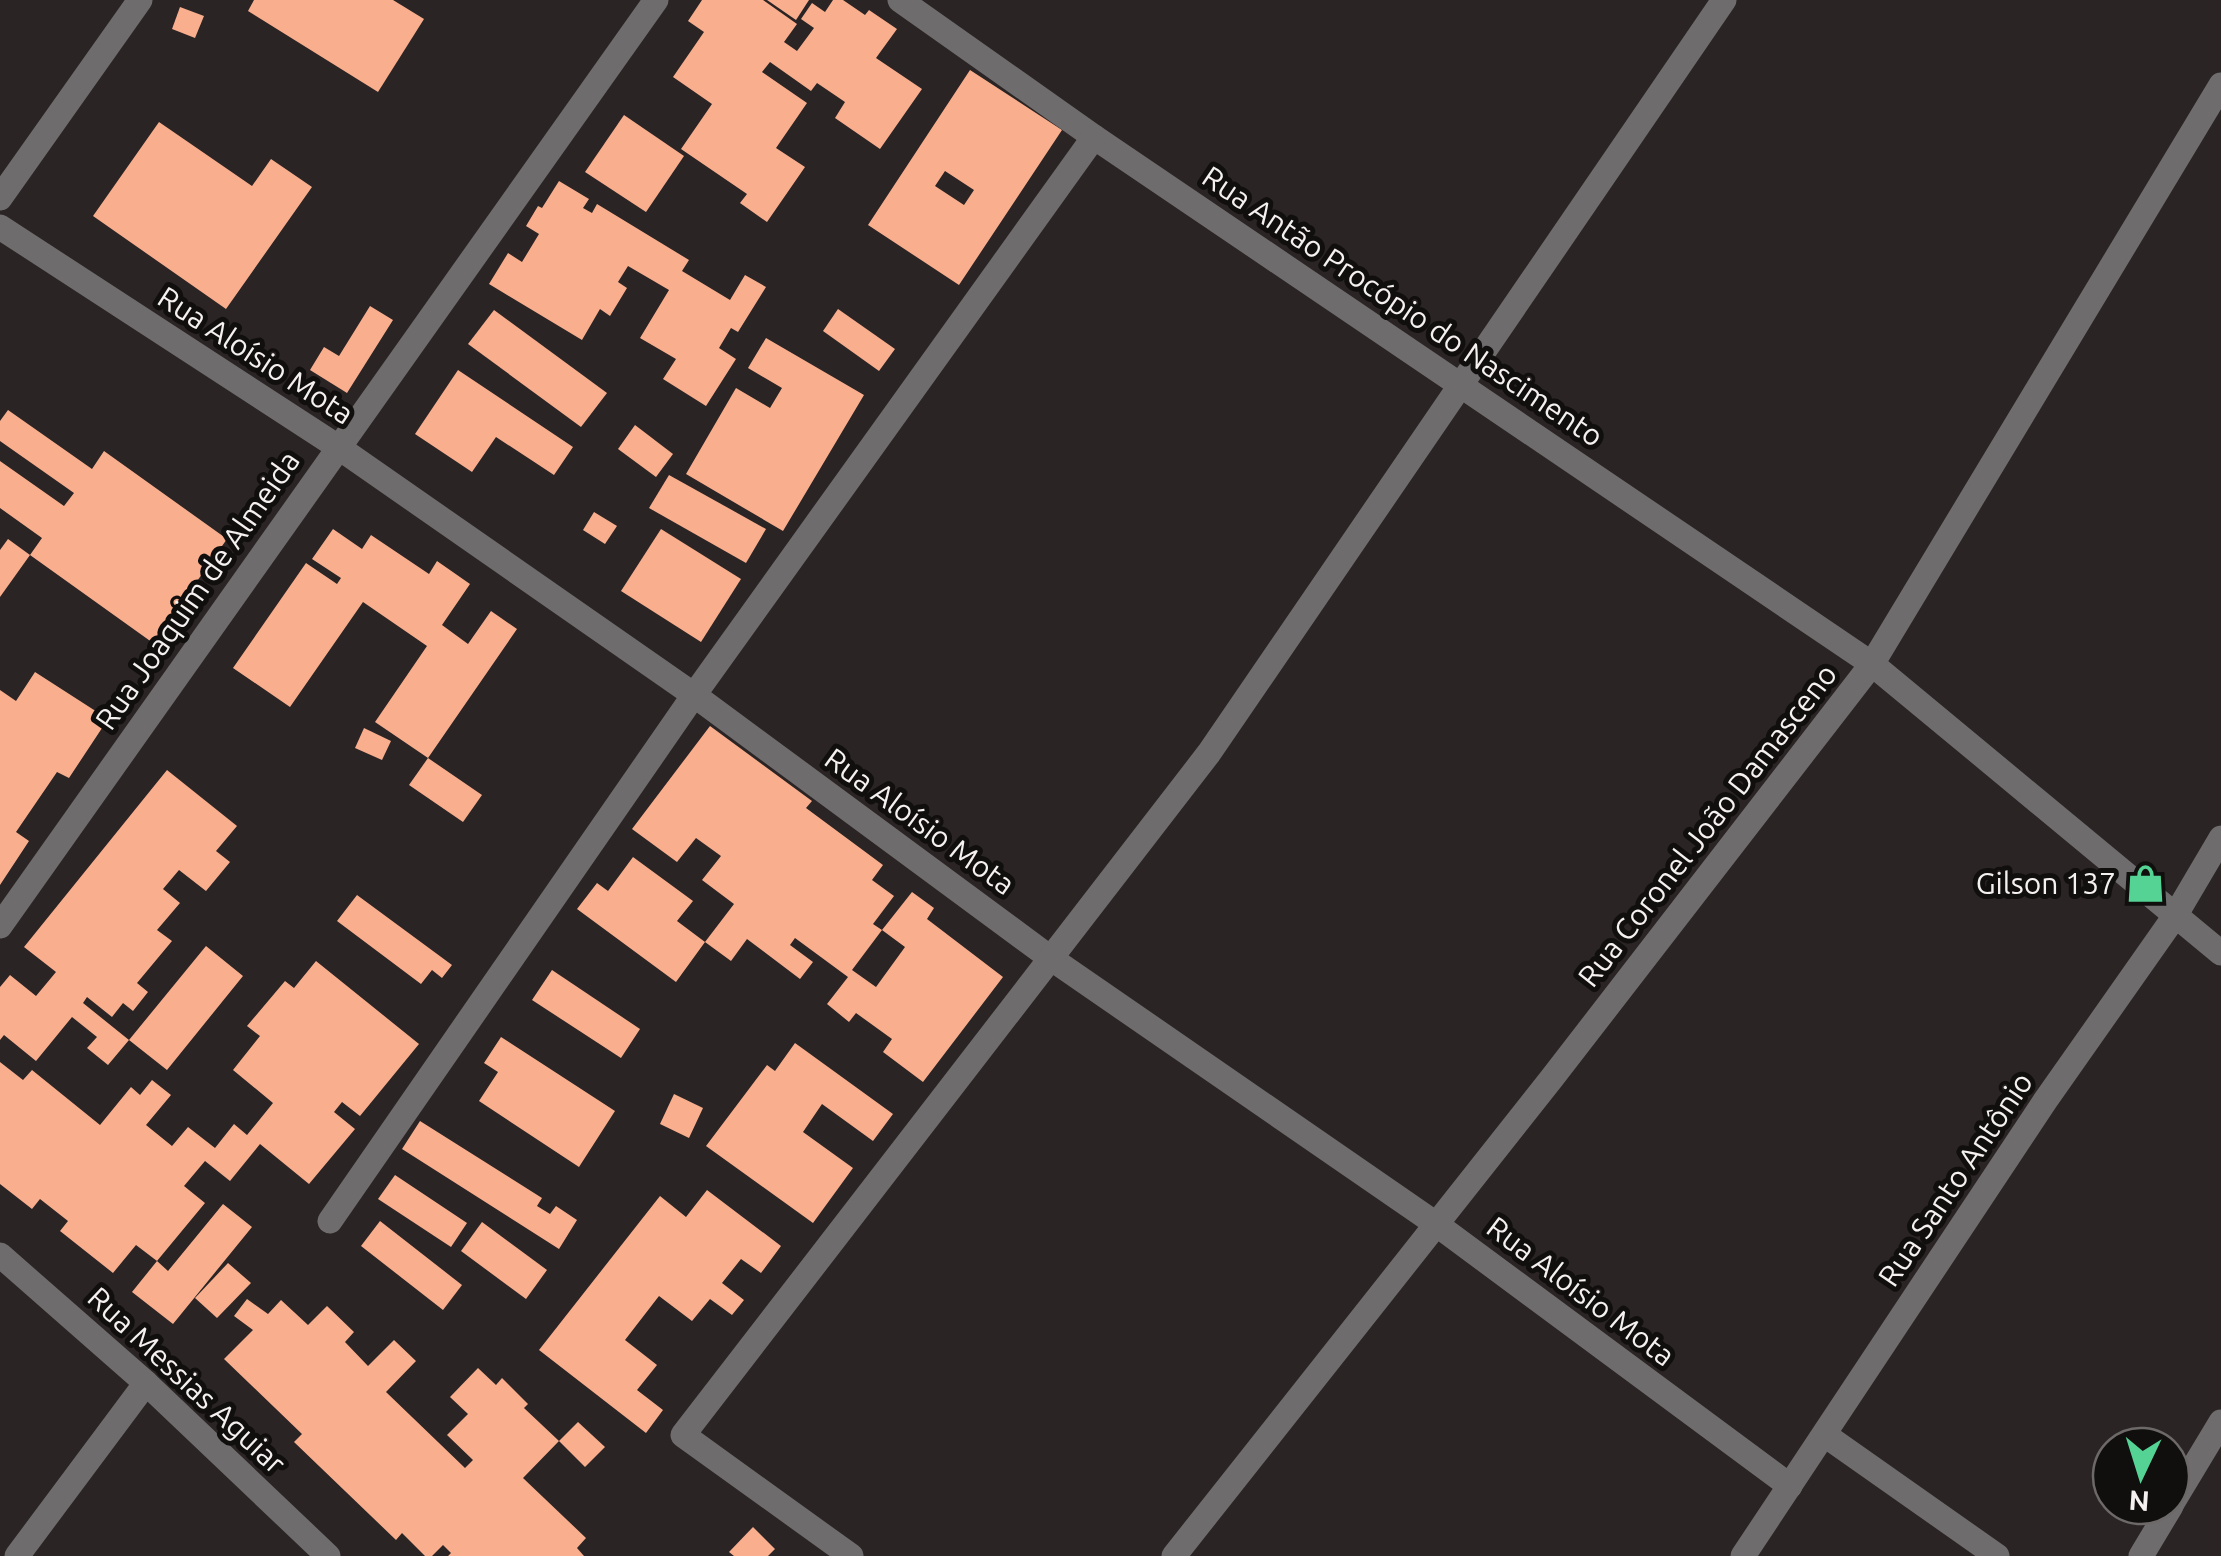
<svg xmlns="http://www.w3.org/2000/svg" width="2221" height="1556" font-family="Ubuntu,sans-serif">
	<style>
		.building { fill: #f9ae8e; fill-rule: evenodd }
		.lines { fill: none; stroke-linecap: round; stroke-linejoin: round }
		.minor { stroke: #6f6c6e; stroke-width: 25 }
		.tertiary { stroke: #6f6c6e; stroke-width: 25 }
		.labels { text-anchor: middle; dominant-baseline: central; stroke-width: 10; stroke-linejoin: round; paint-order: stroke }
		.street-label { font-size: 30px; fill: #f6f1f1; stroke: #110e0e }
		.poi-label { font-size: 30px; fill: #f6f1f1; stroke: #110e0e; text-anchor: end }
	</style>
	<rect width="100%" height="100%" fill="#2b2424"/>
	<g class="building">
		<path d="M254,0h139l31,19 -46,73 -130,-81z"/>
		<path d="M702,0h61l34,24 -13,18 13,9 17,-23 -13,-9 11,-16 13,9 8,-12h10l22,15 4,-5 28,19 -21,29 46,31 -42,60 -45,-31 10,-16 -28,-19 -6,8 -41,-29 -8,10 45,31 -31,45 29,19 -38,55 -27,-19 7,-9 -66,-45 31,-45 -39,-27 31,-45 -16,-11z"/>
		<path d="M767,0h42l-13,20z"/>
		<path d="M180,7l24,9 -9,22 -23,-9z"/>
		<path d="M970,70l92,60 -103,155 -91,-60zM945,171l29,19 -10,15 -29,-19z"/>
		<path d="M624,115l60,41 -38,56 -61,-40z"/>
		<path d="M159,122l93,64 19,-27 41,28 -86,122 -133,-93z"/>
		<path d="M559,181l30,18 -6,9 9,5 5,-9 92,56 -7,11 48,29 15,-25 21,12 -28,45 -7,-4 -12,20 17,11 -30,47 -43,-27 13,-20 -36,-21 29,-48 -41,-24 -10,16 9,6 -17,28 -10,-7 -18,31 -93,-56 19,-31 14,9 17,-28 -13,-8 12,-20 4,2z"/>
		<path d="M370,306l23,14 -46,73 -37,-23 14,-23 15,9z"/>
		<path d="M838,309l57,40 -16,22 -56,-40z"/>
		<path d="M494,310l113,83 -26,34 -113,-83z"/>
		<path d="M766,338l98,57 -81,136 -97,-57 50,-86 34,20 12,-20 -34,-20z"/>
		<path d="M458,370l115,77 -19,28 -58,-38 -24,35 -57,-38z"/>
		<path d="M8,410l84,59 12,-18 123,88 -74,104 -123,-88 12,-17 -42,-30v-47l64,45 10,-13 -74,-52v-20z"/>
		<path d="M635,425l38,29 -17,23 -38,-28z"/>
		<path d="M669,475l97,54 -20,34 -97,-55z"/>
		<path d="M594,512l23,14 -12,18 -22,-14z"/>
		<path d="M333,529l29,20 9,-14 58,39 8,-13 33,23 -28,41 26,19 23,-33 26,18 -89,129 -53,-36 52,-76 -64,-44 -73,105 -57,-39 73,-105 31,21 4,-6 -29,-19z"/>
		<path d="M661,529l80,50 -40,63 -80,-51z"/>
		<path d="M8,539l22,16 -30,42v-47z"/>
		<path d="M35,672l73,47 -39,59 -12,-6 -41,60 13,9 -29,44v-195l16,11z"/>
		<path d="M710,726l102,75 -6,7 77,57 -11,15 22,16 -21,28 9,6 -30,40 24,17 29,-40 -23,-17 30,-38 22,16 -7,11 76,58 -80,105 -40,-30 9,-13 -36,-26 -7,9 -22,-18 21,-27 -53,-39 -5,7 23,17 -13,17 -53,-40 -16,22 -26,-19 29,-38 -32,-24 19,-24 -25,-18 -19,24 -45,-33z"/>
		<path d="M364,728l27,13 -9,19 -27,-12z"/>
		<path d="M428,758l54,37 -19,27 -54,-37z"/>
		<path d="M167,770l70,56 -21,25 14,11 -24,29 -27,-21 -16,19 17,14 -23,27 15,11 -35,42 11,9 -15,19 -10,-8 -11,14 -25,-20 -4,6 46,37 77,-94 37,30 -76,94 -38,-30 -21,25 -21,-17 10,-11 -25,-20 -36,44 -32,-26 -4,5v-53l10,-12 26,21 20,-24 -32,-25z"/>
		<path d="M633,857l60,44 -16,20 28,21 -29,40 -99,-73 20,-26 11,8z"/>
		<path d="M357,895l95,70 -10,13 -10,-8 -11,14 -84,-63z"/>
		<path d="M316,961l103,83 -59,72 -18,-14 -8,10 21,17 -46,55 -49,-40 -30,37 -25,-20 -21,25 21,17 -48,58 -21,-16 -23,28 -53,-42 8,-10 -28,-22 -8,10 -32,-25v-122l23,18 9,-10 68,55 31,-38 9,8 12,-15 19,15 -25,30 26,21 16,-19 27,21 19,-24 13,11 26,-32 -40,-33 27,-34 -13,-10 38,-45 9,7z"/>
		<path d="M552,970l88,59 -19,29 -89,-58z"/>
		<path d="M501,1037l114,74 -36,56 -100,-66 19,-29 -14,-9z"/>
		<path d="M795,1043l98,71 -20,27 -51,-37 -19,28 50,36 -40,55 -107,-77 61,-81 8,6z"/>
		<path d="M674,1094l29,14 -14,30 -29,-14z"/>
		<path d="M420,1121l122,77 -5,8 13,8 6,-8 21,14 -18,29 -157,-100z"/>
		<path d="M395,1175l72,48 -16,24 -73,-48z"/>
		<path d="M707,1190l74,56 -20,27 -20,-14 -19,24 22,17 -12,15 -22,-16 -18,22 -33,-25 -34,44 32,25 -20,25 26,20 -17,23 -107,-83 121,-154 26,21z"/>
		<path d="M223,1204l29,23 -79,97 -41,-32 25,-31 11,10z"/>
		<path d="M380,1221l82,64 -19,25 -82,-64z"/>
		<path d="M482,1222l65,48 -21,29 -65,-48z"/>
		<path d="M228,1263l23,20 -34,35 -22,-20z"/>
		<path d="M247,1299l21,15 13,-14 27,25 19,-19 27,26 -9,10 23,24 26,-26 22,21 -30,31 79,76 8,-8 -26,-25 21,-21 -18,-17 28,-29 18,17 6,-7 26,26 -4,4 35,33 -36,37 63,60 -9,10 7,8h-136l3,-3 -8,-8 -11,11h-7l-23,-23 -6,7 -102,-98 8,-8 -78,-75 29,-29 -19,-14z"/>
		<path d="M578,1422l27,25 -20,20 -26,-26z"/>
		<path d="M753,1527l22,22 -7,7h-34l-5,-4z"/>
	</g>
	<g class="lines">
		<g class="minor">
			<path d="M900,0l194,137 778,527 349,289"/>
			<path d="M0,198l140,-198"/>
			<path d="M0,227l338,220 356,248 355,262 387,267 354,262"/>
			<path d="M0,926l656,-926"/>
			<path d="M330,1221l364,-526 400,-558"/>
			<path d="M1825,1435l172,121"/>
			<path d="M2171,1505l50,-83"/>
			<path d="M17,1556l129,-173"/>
			<path d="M851,1556l-168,-121 526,-682 515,-753"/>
			<path d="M1174,1556l378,-478 320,-414 349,-579"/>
			<path d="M1743,1556l302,-455 130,-185 46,-78"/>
			<path d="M2141,1556l30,-50"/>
		</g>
		<path class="tertiary" d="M0,1255l146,128 182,173"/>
	</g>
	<defs>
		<symbol id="shop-bare" viewBox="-9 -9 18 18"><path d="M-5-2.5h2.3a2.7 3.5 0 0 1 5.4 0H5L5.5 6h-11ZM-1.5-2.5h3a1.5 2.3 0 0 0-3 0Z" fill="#54d395" stroke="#110e0e" stroke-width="2.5" paint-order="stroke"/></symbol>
	</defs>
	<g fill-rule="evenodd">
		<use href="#shop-bare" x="2118" y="856" width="55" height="55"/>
	</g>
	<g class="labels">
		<g class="street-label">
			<text transform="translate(1403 306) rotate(34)">Rua Antão Procópio do Nascimento</text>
			<text transform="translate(256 355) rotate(33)">Rua Aloísio Mota</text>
			<text transform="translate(197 590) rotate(-55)">Rua Joaquim de Almeida</text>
			<text transform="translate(920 821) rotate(36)">Rua Aloísio Mota</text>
			<text transform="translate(1707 825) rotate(-52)">Rua Coronel João Damasceno</text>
			<text transform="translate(1955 1179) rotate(-56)">Rua Santo Antônio</text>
			<text transform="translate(1581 1291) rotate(37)">Rua Aloísio Mota</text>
			<text transform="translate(187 1380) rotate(43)">Rua Messias Aguiar</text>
		</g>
		<g class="poi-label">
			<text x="2116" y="883">Gilson 137</text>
		</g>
	</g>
	<g transform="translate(2141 1476) rotate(184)"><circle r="48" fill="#110e0e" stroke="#6d6969" stroke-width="2.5"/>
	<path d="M0-8L18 38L0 25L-18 38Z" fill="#54d395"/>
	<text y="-15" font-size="28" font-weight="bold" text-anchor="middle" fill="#f6f1f1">N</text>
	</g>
</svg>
